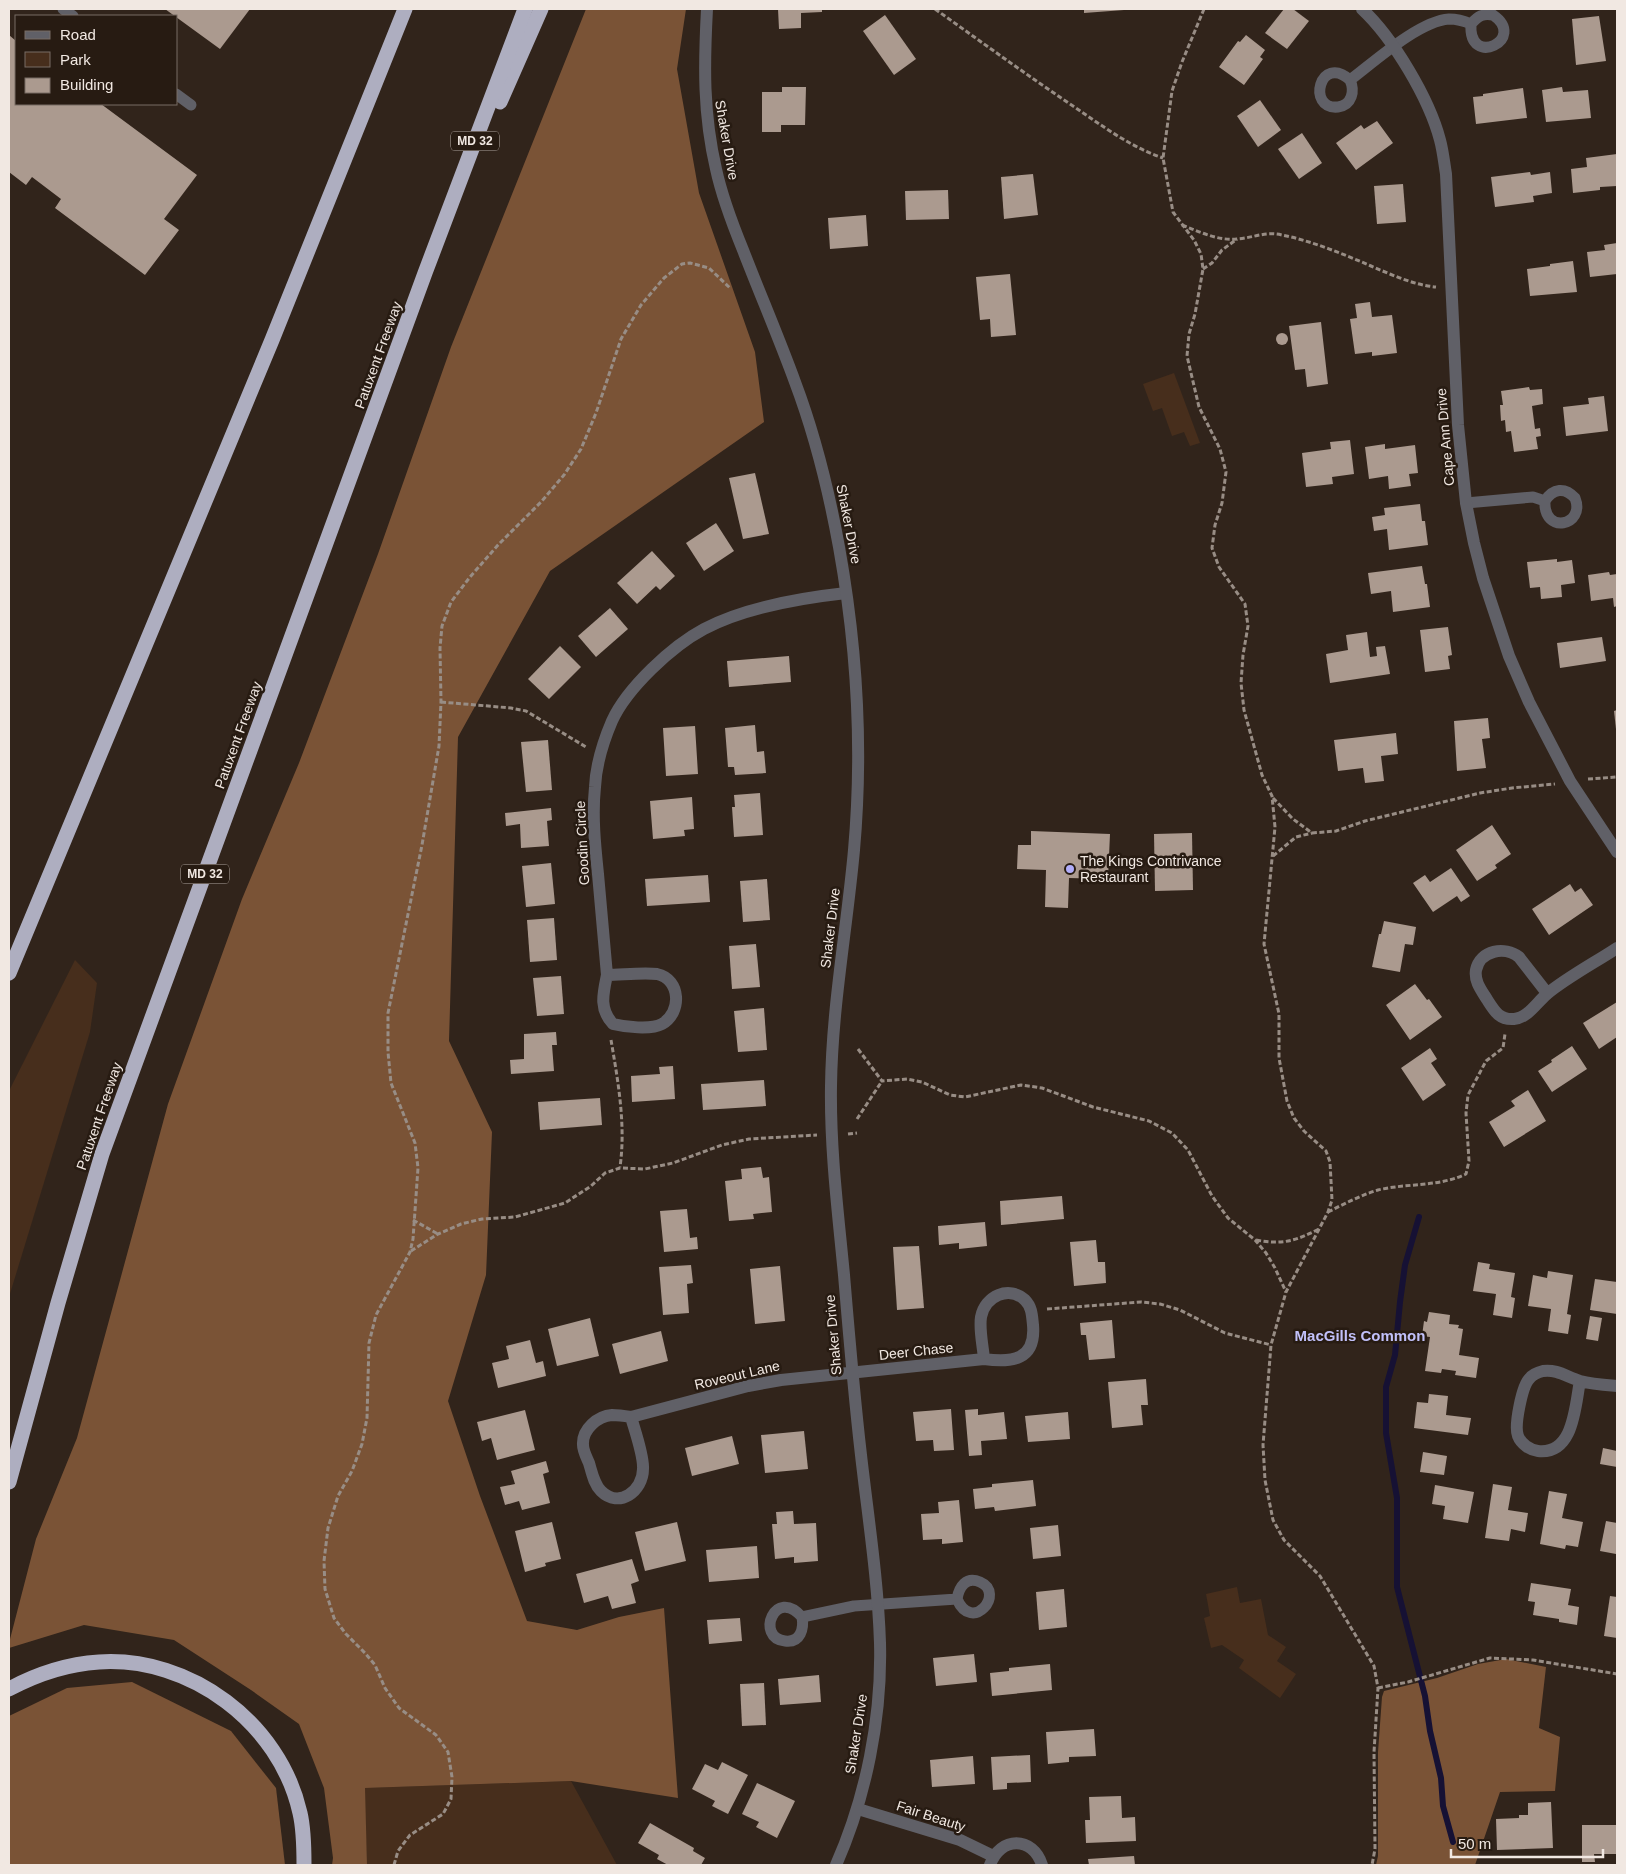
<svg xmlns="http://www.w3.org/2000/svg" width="1626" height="1874" font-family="Helvetica,sans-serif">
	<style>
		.green { fill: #472e1c }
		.forest { fill: #7a5336 }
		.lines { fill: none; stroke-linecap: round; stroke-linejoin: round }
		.stream { stroke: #161134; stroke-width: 6 }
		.building { fill: #ab9a8f }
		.path { stroke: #988d85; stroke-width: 3; stroke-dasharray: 5 2.5; stroke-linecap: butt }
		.service { stroke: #606067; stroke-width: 11 }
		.minor { stroke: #606067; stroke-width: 12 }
		.tertiary { stroke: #606067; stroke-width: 12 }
		.motorway { stroke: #aeaec0; stroke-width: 15 }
		.poi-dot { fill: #b1adfa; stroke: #271b12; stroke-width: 2 }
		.labels { text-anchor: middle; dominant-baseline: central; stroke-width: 5; stroke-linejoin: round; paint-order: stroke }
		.shield { fill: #271b12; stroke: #b4aaa4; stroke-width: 1 }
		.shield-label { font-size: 12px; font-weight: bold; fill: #f1e8e2 }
		.street-label { font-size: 14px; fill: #f1e8e2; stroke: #271b12 }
		.poi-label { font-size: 14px; fill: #f1e8e2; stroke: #271b12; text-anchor: start }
		.neighbourhood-label { font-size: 15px; font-weight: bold; fill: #c1c0f9; stroke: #271b12 }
	</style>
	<rect width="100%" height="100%" fill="#31241b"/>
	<g class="green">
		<path d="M1174,373l26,70 -10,3 -6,-14 -12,4 -10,-28 -9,3 -10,-27z"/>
		<path d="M75,960l22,23 -7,49 -81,265v-206z"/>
		<path d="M1237,1587l3,16 21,-4 7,36 18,12 -9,14 19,13 -16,24 -41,-30 5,-8 -22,-15 -11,3 -7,-30 6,-2 -4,-22z"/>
		<path d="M571,1781l46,84h-250l-3,-77z"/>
	</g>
	<g class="forest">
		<path d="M586,9h100l-9,60 22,124 56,159 9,70 -214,149 -92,166 -9,304 43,91 -6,143 -38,126 32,95 47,125 50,9 42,-13 45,-9 14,190 -107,-17 -206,7 2,77h-35l1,-7 -9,-70 -25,-64 -48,-34 -77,-50 -90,-15 -75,23v-5l27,-104 41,-101 91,-334 74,-205 57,-136 79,-209 73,-207z"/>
		<path d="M1506,1659l40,8 -7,61 21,9 -5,54 -55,1 -25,73h-99l2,-9v-104l4,-55 2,-6 53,-13 41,-14z"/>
		<path d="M132,1682l99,49 45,57 9,77h-276v-149l58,-28z"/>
	</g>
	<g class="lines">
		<path class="stream" d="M1419,1217l-14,48 -5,37 -5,53 -9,32v46l11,65v89l28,109 5,35 11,47 2,28 10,36"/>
	</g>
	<g class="building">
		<path d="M165,9h85l-30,40z"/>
		<path d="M778,9h44v3l-21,1v15l-22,1z"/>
		<path d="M1084,9h40v1l-40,3z"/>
		<path d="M1284,9h9l16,12 -22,28 -22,-16z"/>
		<path d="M885,15l31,44 -22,16 -31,-44z"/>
		<path d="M1599,16l7,45 -30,4 -4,-46z"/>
		<path d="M9,35l7,6v63h85l96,71 -33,44 15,11 -34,45 -90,-67 6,-9 -29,-22 -6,8 -17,-13z"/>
		<path d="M1246,35l19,15 -5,7 3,2 -19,26 -25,-18 19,-26 2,1z"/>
		<path d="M782,87h24l-1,38h-24v7h-19v-40h20z"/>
		<path d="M1562,87l1,5 25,-2 3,28 -45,4 -4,-32z"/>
		<path d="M1523,88l4,30 -51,6 -3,-27 10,-1v-2z"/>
		<path d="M1260,100l21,30 -23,17 -21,-31z"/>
		<path d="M1377,121l16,22 -37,27 -20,-27 25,-18 3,4z"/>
		<path d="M1302,133l20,30 -23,16 -21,-30z"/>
		<path d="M1617,154v32l-17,1v3l-27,3 -2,-24 16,-2 -1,-9z"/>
		<path d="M1530,172l1,3 19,-3 2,21 -19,3 1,6 -39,5 -4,-30z"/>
		<path d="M1033,174l5,41 -34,4 -3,-42z"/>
		<path d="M1403,184l3,38 -29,2 -3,-38z"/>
		<path d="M948,190l1,29 -43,1 -1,-29z"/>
		<path d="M866,215l2,31 -38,3 -2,-31z"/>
		<path d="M1617,243v31l-27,3 -3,-25 18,-2 -1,-5z"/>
		<path d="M1573,261l4,31 -47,4 -3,-27 23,-3v-2z"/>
		<path d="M1010,274l6,61 -25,2 -1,-18 -10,1 -4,-43z"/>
		<path d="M1370,302l2,15 20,-2 5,38 -25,3v-4l-17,2 -5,-35 7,-1 -2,-14z"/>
		<path d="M1321,322l7,62 -21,3 -2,-18 -10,1 -6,-44z"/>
		<circle cx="1282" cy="339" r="6"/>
		<path d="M1529,387l1,3 12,-1 1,15 -11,2 3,23 5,-1 1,8 -5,1 2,12 -24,3 -3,-21 -5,1 -1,-12 -4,1 -1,-16h3l-2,-14z"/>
		<path d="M1604,396l4,35 -42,5 -3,-29 26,-3 -1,-6z"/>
		<path d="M1350,440l4,34 -22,3 1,7 -27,3 -4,-34 29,-4 -1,-7z"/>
		<path d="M1385,444v5l30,-4 3,28 -9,1 2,12 -22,3 -1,-13 -19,3 -4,-32z"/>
		<path d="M755,473l14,61 -26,5 -14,-61z"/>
		<path d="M1420,504l2,17h3l3,24 -39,5 -2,-21 -13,2 -2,-14 13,-2 -1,-7z"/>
		<path d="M716,523l18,28 -30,20 -18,-28z"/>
		<path d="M652,551l23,25 -15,14 -4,-4 -19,18 -20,-21z"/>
		<path d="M1557,559v3l15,-2 3,23 -14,2 1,12 -21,2 -1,-12 -10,1 -3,-26z"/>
		<path d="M1422,566l3,18h2l3,23 -37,5 -2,-21 -20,3 -3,-21z"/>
		<path d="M1609,572l1,3 7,-1v32l-3,1 -1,-9 -22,3 -3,-26z"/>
		<path d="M610,608l18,21 -32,28 -18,-21z"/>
		<path d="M1448,627l4,28 -4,1 2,13 -25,3 -5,-42z"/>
		<path d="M1367,632l3,25 7,-1 -1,-9 9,-1 5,28 -60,9 -4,-29 22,-4 -2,-15z"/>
		<path d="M1602,637l4,24 -46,7 -3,-25z"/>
		<path d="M560,646l21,21 -32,32 -21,-20z"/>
		<path d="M789,656l2,26 -62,5 -2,-26z"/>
		<path d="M1617,710v19h-1l-2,-18z"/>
		<path d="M1488,718l2,20 -8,1 4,29 -29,3 -3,-50z"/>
		<path d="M755,725l2,27 7,-1 2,22 -31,2 -1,-8h-6l-3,-39z"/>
		<path d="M695,726l3,48 -32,2 -3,-48z"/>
		<path d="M1396,733l2,21 -17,2 3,25 -19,2 -2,-15 -25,3 -4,-31z"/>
		<path d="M548,740l4,50 -26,2 -5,-50z"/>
		<path d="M760,793l3,42 -29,2 -2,-30h3l-1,-12z"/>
		<path d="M692,797l2,32 -10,1 1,6 -32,3 -3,-38z"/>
		<path d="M551,808l1,12 -5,1 2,25 -28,2 -1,-24 -14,2 -1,-13z"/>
		<path d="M1492,825l19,29 -16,11 2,3 -20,13 -21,-31z"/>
		<path d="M1031,831l79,3 -2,45 -39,-1 -1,30 -23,-1 1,-37 -29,-1 1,-24h13z"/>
		<path d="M1192,833l1,57 -38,1 -1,-57z"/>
		<path d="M551,863l4,41 -29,3 -4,-41z"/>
		<path d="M1451,868l19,28 -9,6 -4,-6 -24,16 -20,-29 12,-8 5,7z"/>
		<path d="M708,875l2,27 -63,4 -2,-27z"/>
		<path d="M767,879l3,41 -27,2 -3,-41z"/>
		<path d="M1570,884l5,8 6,-4 12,17 -44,30 -17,-26z"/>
		<path d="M554,918l3,42 -27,2 -3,-42z"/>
		<path d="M1384,921l32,6 -3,18 -8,-1 -5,28 -28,-5 7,-33h2z"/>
		<path d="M756,944l4,43 -28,2 -3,-43z"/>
		<path d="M561,976l3,38 -27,2 -4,-38z"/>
		<path d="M1415,984l12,16 2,-1 13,18 -32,23 -24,-35z"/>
		<path d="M1617,1002v35l-18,12 -16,-26z"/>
		<path d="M764,1008l3,42 -29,2 -4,-41z"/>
		<path d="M556,1032l1,13h-5l2,26 -43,3 -1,-14 14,-1v-25z"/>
		<path d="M1572,1046l15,23 -35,23 -14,-21 14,-9 -1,-2z"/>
		<path d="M1430,1048l7,11 -6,4 15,22 -23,16 -22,-33z"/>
		<path d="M673,1066l2,33 -43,3 -1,-26 29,-2 -1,-7z"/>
		<path d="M764,1080l2,26 -63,4 -2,-26z"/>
		<path d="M1528,1090l18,31 -42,26 -15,-25 26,-16 -4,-5z"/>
		<path d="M600,1098l2,27 -62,5 -2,-28z"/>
		<path d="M761,1167l2,11 6,-1 3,35 -19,2 1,5 -25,2 -4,-40 17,-2 -1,-10z"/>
		<path d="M1062,1196l2,23 -63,6 -1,-24z"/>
		<path d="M687,1209l3,29 7,-1 1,12 -34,3 -4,-41z"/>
		<path d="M985,1222l2,24 -28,3v-6l-20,2 -1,-19z"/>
		<path d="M1096,1240l2,22h7l1,21 -32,3 -4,-44z"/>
		<path d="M919,1246l5,62 -27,2 -4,-63z"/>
		<path d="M1478,1262l12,2 -1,5 26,4 -4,24 4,1 -3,20 -19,-3 3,-21 -23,-3z"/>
		<path d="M691,1265l2,18 -6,1 2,29 -26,2 -4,-48z"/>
		<path d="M780,1266l5,55 -30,3 -5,-55z"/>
		<path d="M1548,1271l25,4 -6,39 4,1 -3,19 -20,-3 3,-22 -23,-3 5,-31 14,3z"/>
		<path d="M1595,1279l22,3v32l-27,-4z"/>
		<path d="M1429,1312l21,3 -1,9 10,1 -1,3 5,1 -4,26 20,3 -3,20 -21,-3 1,-4 -14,-2 -1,4 -16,-2 5,-34 -8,-1 2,-15 3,1z"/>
		<path d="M1590,1316l12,2 -4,23 -12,-2z"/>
		<path d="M590,1318l9,38 -42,10 -9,-37z"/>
		<path d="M1112,1320l3,38 -26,2 -3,-25h-5l-1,-12z"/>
		<path d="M661,1331l7,30 -48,13 -8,-30z"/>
		<path d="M530,1340l6,23 7,-2 3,15 -48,12 -6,-25 17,-4 -3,-13z"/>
		<path d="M1146,1379l2,26h-7l2,20 -31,3 -4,-46z"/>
		<path d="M1429,1394l19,2 -2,19 25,3 -3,17 -54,-7 3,-26 11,1z"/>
		<path d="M951,1409l3,41 -20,1 -1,-11 -17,1 -3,-29z"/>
		<path d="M978,1409v6l26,-3 3,27 -26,2 1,14 -13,1 -4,-46z"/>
		<path d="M525,1410l10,40 -38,10 -6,-22 -9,3 -5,-19z"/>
		<path d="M1068,1412l2,27 -42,3 -3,-26z"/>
		<path d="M804,1431l4,38 -43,4 -4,-38z"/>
		<path d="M732,1436l7,28 -47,12 -7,-28z"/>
		<path d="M1603,1448l14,3v16l-17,-3z"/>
		<path d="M1423,1452l24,4 -3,19 -24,-3z"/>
		<path d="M546,1461l3,11 -6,2 7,29 -28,7 -3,-9 -14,4 -5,-18 15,-3 -4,-13z"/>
		<path d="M1033,1480l3,26 -41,5 -1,-4 -19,2 -2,-20 19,-2v-3z"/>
		<path d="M1493,1484l19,3 -4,23 20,3 -3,19 -14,-3 -2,12 -24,-3z"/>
		<path d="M1435,1485l39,7 -6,31 -25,-4 2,-13 -13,-2z"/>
		<path d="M1549,1491l18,3 -5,24 21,4 -5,25 -12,-2 -1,4 -25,-5z"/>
		<path d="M959,1500l4,42 -21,2v-5l-19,1 -2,-26 18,-1 -1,-11z"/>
		<path d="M793,1511l1,13 22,-1 2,38 -24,2v-6l-19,2 -3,-35h5l-1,-12z"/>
		<path d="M1606,1521l11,2 -1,31 -16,-3z"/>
		<path d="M552,1522l9,37 -16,4 1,3 -21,6 -10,-41z"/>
		<path d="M677,1522l9,39 -41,10 -10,-39z"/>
		<path d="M1058,1525l3,31 -28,3 -3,-31z"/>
		<path d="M757,1546l2,32 -50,4 -3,-32z"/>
		<path d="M632,1559l7,22 -8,3 5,19 -24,6 -4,-13 -24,7 -8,-29z"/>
		<path d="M1531,1583l40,6 -3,16 11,2 -2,18 -18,-3v-3l-26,-4 2,-13 -7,-1z"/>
		<path d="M1064,1589l3,38 -28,3 -3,-38z"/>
		<path d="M1610,1596l7,1v41l-13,-2z"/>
		<path d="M740,1618l2,23 -33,3 -2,-24z"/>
		<path d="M974,1654l3,28 -41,4 -3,-28z"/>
		<path d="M1050,1664l2,26 -60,6 -2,-23 19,-2v-3z"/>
		<path d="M819,1675l2,27 -41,3 -2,-26z"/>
		<path d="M764,1683l2,42 -24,1 -2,-42z"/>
		<path d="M1094,1729l2,27 -27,1v5l-21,2 -2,-32z"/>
		<path d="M1030,1755l1,27 -24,1v6l-14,1 -2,-33z"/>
		<path d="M973,1756l2,28 -43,3 -2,-27z"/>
		<path d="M722,1762l26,13 -20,39 -16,-8 3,-5 -23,-12 13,-25 13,6z"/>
		<path d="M757,1783l38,18 -18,37 -21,-11 3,-5 -17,-8z"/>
		<path d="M1121,1796l1,22 13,-1 1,24 -50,2 -1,-23h5l-1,-23z"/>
		<path d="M1551,1802l2,46 -56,2 -1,-31 23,-1v-3h9v-12z"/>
		<path d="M650,1823l44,25 -1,3 12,7 -4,7h-33l-11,-6 2,-4 -21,-12z"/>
		<path d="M1582,1825h35v29h-23l1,8h-13z"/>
		<path d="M1134,1856l1,9h-46l-1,-6z"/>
	</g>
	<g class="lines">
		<g class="path">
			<path d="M935,9c45,32 89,64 135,95 30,20 58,42 93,54"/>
			<path d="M1204,9l-22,53 -10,29 -9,67 10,54 21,28 7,14 2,15 -8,45 -6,20 -2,22 12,51 21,42 6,23 -4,31 -7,22 -3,23 7,19 26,37 3,22 -5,29 -2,28 3,27 18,65 10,21 3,31 -11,117 15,70v44l8,43 7,17 10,13 22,20 4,11 2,38 -4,12 -42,80 -15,53 -8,100 2,35 8,40 11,20 36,36 54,90 4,22 -4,64 1,97 -3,16"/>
			<path d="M1182,225c18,7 36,16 55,14 16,-1 28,-8 45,-4 30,6 61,19 89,31 21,9 43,19 65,21"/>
			<path d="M1203,269l9,-6 10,-13 15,-11"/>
			<path d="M441,702l70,6 15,3 60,36"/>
			<path d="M1588,779l29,-2"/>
			<path d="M1273,798l20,21 19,14 24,-2 29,-10 115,-28 32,-5 43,-4"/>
			<path d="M1273,856l23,-19 16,-4"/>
			<path d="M611,1040c7,41 15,85 9,127"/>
			<path d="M858,1049l24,32 25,-2 15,3 28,13 15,2 56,-12 21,3 51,19 56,14 23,12 16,17 24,46 16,22 27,22 11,13 9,15 11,24"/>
			<path d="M857,1119l25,-38"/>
			<path d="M848,1134l9,-1"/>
			<path d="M1328,1212c16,-8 33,-17 50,-22 29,-7 61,-3 88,-16l3,-13 -3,-48 2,-18 18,-34 17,-13 2,-14"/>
			<path d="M413,1220l25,14"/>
			<path d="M1256,1240c27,5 39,1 63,-11"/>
			<path d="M411,1251l27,-17 23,-10 21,-5 33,-2 50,-14 26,-17 14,-13 15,-5 25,1 28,-6 49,-18 27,-6 68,-4"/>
			<path d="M1047,1309l94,-7 19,2 20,6 45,23 46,12"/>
			<path d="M1378,1688l30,-6 82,-24 43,2 84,14"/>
			<path d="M394,1865l4,-14 12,-16 33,-21 8,-15 1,-22 -4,-25 -12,-17 -37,-27 -14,-20 -10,-23 -10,-12 -19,-19 -12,-16 -9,-29 -1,-28 4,-33 10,-32 14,-25 10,-27 5,-26 2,-75 7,-28 34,-63 3,-13 5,-71 -3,-25 -24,-60 -3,-31v-39l34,-168 17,-99 2,-44 -1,-54 2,-22 9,-24 19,-25 28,-32 43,-43 23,-27 17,-26 15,-36 25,-74 20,-34 23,-27 18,-14 8,-1 19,5 21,20"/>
		</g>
		<g class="service">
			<path d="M63,9l10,7"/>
			<path d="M1350,80c5,11 2,25 -12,27 -32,3 -18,-54 12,-27 24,-18 69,-59 99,-61 8,0 15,2 22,5 -3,45 57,15 22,-9 -10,-2 -15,1 -22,9"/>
			<path d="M176,94l15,11"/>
			<path d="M1466,503l67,-6 12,4c-2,34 41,25 30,-3 -10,-11 -22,-10 -30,3"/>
			<path d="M802,1617c2,11 -1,26 -17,24 -30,-3 -10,-55 17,-24l52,-11 103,-7c15,35 49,-6 23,-17 -14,-6 -21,5 -23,17"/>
		</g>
		<g class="minor">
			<path d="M1362,9c31,29 67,89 78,131 3,11 4,22 6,34l12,251 8,78 8,40 9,35 26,78 20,46 41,79 47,71"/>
			<path d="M607,975c14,0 36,-3 50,-1 24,5 25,39 5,50 -11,6 -37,3 -49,0 -14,-15 -10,-30 -6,-49 -3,-34 -6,-67 -9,-101 -3,-29 -6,-58 -3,-87 1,-22 8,-45 17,-66 15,-33 60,-75 92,-92 41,-22 97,-31 142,-36"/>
			<path d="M1547,993l-28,-36c-14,-11 -39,-7 -43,13 -2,12 6,21 12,31 7,11 12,19 26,18 14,-1 23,-17 33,-25 19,-16 49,-32 70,-46"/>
			<path d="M1580,1381c-5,25 -6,74 -42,70 -8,-1 -17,-7 -20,-15 -4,-10 4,-51 12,-58 3,-4 9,-6 13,-7 14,-2 24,6 37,10 11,3 25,4 37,5"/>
			<path d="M631,1417c-6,-1 -13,-2 -19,-2 -14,1 -30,14 -29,30 0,6 4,13 6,18 3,10 5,21 12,28 18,18 42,0 42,-22 1,-13 -8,-38 -12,-52l117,-31 33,-6 203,-21c28,4 52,1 49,-34 -1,-9 -1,-18 -8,-25 -16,-15 -40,-4 -44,17 -2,13 2,29 3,42"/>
			<path d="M858,1809l102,31 33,16"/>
			<path d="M990,1865c10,-29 43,-29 52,0"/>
		</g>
		<path class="tertiary" d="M707,9c-3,56 -4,104 9,160 6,28 16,54 27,81 17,44 36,88 52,132 20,53 34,110 44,165 18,100 24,202 15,303 -7,78 -22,157 -23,236 -1,63 7,126 13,189 5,60 10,120 17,180 7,62 17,125 19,188 2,75 -14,154 -44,222"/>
		<g class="motorway">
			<path d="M500,102l41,-93"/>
			<path d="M9,973l263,-633 133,-331"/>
			<path d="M9,1482l49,-179 44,-149 323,-881 100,-264"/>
			<path d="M9,1689c28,-15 58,-25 90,-27 91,-6 181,61 201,151 4,17 4,35 4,52"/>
		</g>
	</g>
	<circle class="poi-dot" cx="1070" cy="869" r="5"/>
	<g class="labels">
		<g class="shield">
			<rect x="451" y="131.5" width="48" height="19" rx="4"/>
			<rect x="181" y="864.5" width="48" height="19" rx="4"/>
		</g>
		<g class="shield-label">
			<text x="475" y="141">MD 32</text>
			<text x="205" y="874">MD 32</text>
		</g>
		<g class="street-label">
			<text transform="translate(727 140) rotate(80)">Shaker Drive</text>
			<text transform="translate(378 355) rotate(-70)">Patuxent Freeway</text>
			<text transform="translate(1445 437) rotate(-95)">Cape Ann Drive</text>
			<text transform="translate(849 524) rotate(79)">Shaker Drive</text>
			<text transform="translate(238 735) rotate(-70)">Patuxent Freeway</text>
			<text transform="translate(582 843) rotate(-93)">Goodin Circle</text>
			<text transform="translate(830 928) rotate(-83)">Shaker Drive</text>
			<text transform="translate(99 1116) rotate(-71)">Patuxent Freeway</text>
			<text transform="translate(833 1335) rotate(-95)">Shaker Drive</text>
			<text transform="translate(916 1351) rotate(-6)">Deer Chase</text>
			<text transform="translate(737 1375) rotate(-13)">Roveout Lane</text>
			<text transform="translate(856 1734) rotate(-81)">Shaker Drive</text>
			<text transform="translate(931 1816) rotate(18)">Fair Beauty</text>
		</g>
		<g class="poi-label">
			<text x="1080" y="861">The Kings Contrivance<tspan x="1080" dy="16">Restaurant</tspan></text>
		</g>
		<g class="neighbourhood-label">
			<text x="1360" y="1335">MacGills Common</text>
		</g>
	</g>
	<rect width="1626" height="1874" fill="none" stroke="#f1e8e2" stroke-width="20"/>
	<rect x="15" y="15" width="162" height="90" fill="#271b12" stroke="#786d65"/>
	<rect x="25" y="31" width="25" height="8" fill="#606067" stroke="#786d65"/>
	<text x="60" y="40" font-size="15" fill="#f1e8e2">Road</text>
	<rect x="25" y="52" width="25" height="15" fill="#472e1c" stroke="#786d65"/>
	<text x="60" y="65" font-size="15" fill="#f1e8e2">Park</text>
	<rect x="25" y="78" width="25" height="15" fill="#ab9a8f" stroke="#786d65"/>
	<text x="60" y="90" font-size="15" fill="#f1e8e2">Building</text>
	<path d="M1451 1849v8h152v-8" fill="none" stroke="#f1e8e2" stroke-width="2.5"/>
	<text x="1458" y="1849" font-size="15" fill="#f1e8e2" stroke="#271b12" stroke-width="4" paint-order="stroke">50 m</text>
</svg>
